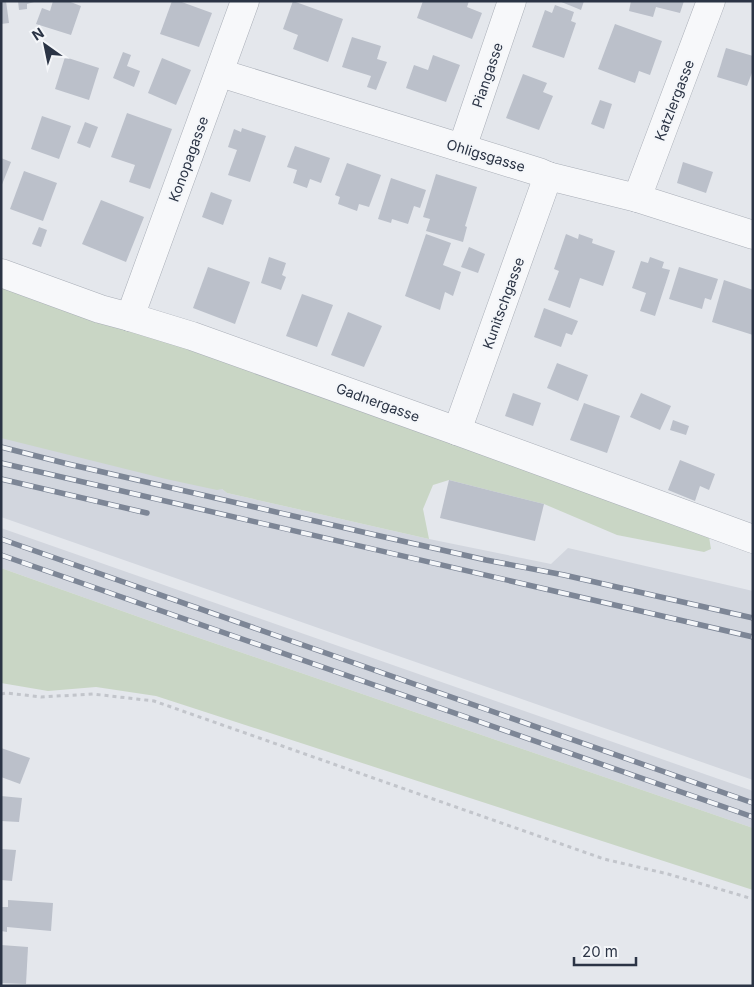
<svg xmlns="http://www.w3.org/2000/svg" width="754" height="987" font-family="Inter,sans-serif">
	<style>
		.built { fill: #d2d6de }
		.green { fill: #c9d6c5 }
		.building { fill: #bbc0ca }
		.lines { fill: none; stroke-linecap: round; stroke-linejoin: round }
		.minor-casing { stroke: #a9aeb7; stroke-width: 29 }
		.path { stroke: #c2c5cb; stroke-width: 3; stroke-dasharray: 4 4; stroke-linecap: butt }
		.minor { stroke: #f7f8fa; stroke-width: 28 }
		.rail-casing { stroke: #7d8696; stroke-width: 5.5 }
		.rail { stroke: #f4f6f9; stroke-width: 4; stroke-dasharray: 11; stroke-linecap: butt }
		.labels { text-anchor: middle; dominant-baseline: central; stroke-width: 4; stroke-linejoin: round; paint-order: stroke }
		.street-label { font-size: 14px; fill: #2b3445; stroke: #f4f6f9 }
	</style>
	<rect width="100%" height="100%" fill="#e4e7ec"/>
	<g class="built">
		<path d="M1,436l221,53 5,4 202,46 122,25 17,-16 185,43v189l-752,-263z"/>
		<path d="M1,528l752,263v37l-583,-200 -169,-60z"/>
	</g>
	<g class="green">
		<path d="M1,282l457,163 251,92 2,12 -7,3 -87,-17 -73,-31 -95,-24 -16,5 -10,24 6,30 -202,-46 -5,-4 -5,1 -51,-11 -165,-41z"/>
		<path d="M1,568l169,60 583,200v62l-597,-194 -60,-9 -48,4 -47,-8z"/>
	</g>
	<g class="building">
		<path d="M1,1h5l3,22 -8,1z"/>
		<path d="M18,1h16v1l-7,2v5l-8,1z"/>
		<path d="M53,1h15l13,5 -10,29 -35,-11 6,-16 8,3z"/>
		<path d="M172,1h7l33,12 -13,34 -39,-13z"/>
		<path d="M293,1l50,18 -15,43 -35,-13 5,-14 -15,-6z"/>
		<path d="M423,1h46l-2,6 15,6 -10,26 -55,-21z"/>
		<path d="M559,1h25l-3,9z"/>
		<path d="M631,1h53l-4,12 -24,-6 -3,10 -24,-6z"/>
		<path d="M555,5l19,7 -3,9 5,2 -12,35 -32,-11 13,-37 7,3z"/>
		<path d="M615,24l47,17 -12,34 -11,-4 -4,12 -37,-14z"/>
		<path d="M352,37l29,9 -4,13 10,3 -11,28 -9,-3 4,-11 -29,-9z"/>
		<path d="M726,48l27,8v14l-6,16 -30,-9z"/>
		<path d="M123,52l8,3 -4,11 13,5 -6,16 -21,-9z"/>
		<path d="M433,55l27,10 -14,37 -40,-14 8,-23 14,5z"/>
		<path d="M65,57l34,11 -10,32 -34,-11z"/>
		<path d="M162,58l29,12 -15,35 -28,-12z"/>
		<path d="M523,74l24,9 -4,9 10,4 -14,34 -33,-12z"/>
		<path d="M600,100l12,4 -8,25 -13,-5z"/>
		<path d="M127,113l45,16 -22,60 -21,-7 6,-17 -24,-8z"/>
		<path d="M42,116l29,10 -12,33 -28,-10z"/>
		<path d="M85,122l13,5 -8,21 -13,-5z"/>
		<path d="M242,128l24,8 -16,46 -22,-7 9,-25 -9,-3 6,-18 7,3z"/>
		<path d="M295,146l35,12 -9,25 -11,-4 -3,9 -14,-5 4,-13 -10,-3z"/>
		<path d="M1,158l10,4 -10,25z"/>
		<path d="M683,162l30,10 -7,21 -29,-10z"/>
		<path d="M347,163l34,12 -12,32 -10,-3 -2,7 -19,-7 2,-7 -5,-2z"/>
		<path d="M24,171l33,12 -14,38 -33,-12z"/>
		<path d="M436,174l41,13 -12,39 2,1 -4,15 -37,-11 4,-12 -7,-2z"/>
		<path d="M391,178l35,12 -6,18 -6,-2 -6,18 -16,-5 -1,4 -13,-4z"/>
		<path d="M211,192l21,8 -9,25 -21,-8z"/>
		<path d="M101,200l43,17 -18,45 -44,-18z"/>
		<path d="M39,227l8,3 -6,17 -9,-3z"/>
		<path d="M426,234l25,9 -8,22 18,7 -8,24 -8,-4 -5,18 -35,-14z"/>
		<path d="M566,234l12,5 1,-5 14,5 -1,4 23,8 -12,35 -23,-8 -10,30 -22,-8 11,-29 -5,-2z"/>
		<path d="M469,247l16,7 -7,19 -17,-6z"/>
		<path d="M269,257l17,6 -4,12 4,2 -5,13 -20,-7z"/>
		<path d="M650,257l14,5 -2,6 8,2 -15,46 -15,-5 6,-18 -14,-5 9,-27 7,2z"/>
		<path d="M208,267l42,15 -15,42 -42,-16z"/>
		<path d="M679,267l39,12 -7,21 -6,-2 -3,11 -33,-10z"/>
		<path d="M724,280l29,10v45l-41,-13z"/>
		<path d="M302,294l31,11 -16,42 -31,-11z"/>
		<path d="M544,308l34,13 -6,14 -6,-2 -5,14 -27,-10z"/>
		<path d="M348,312l34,14 -18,41 -33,-12z"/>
		<path d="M557,363l31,12 -10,26 -31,-13z"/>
		<path d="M513,393l28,10 -8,23 -28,-10z"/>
		<path d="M641,393l30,13 -11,24 -30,-13z"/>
		<path d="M584,403l36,13 -13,37 -37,-13z"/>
		<path d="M673,420l16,6 -3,9 -16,-5z"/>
		<path d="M680,460l35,14 -6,16 -9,-4 -5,15 -27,-11z"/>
		<path d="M449,480l95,24 -9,37 -95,-23z"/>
		<path d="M1,748l29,10 -10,26 -19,-7z"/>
		<path d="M1,796l21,2 -3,24 -18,-1z"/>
		<path d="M1,849l15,1 -4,31 -11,-1z"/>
		<path d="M8,900l45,3 -2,28 -44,-4v5l-6,-1v-24h7z"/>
		<path d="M1,945l27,2 -2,37 -25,-1z"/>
	</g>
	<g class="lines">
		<defs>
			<g id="minor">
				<path d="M220,73l319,99 9,4 89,22 116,37"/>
				<path d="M462,148l50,-147"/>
				<path d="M637,198l74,-197"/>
				<path d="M1,273l99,36 30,8 62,19 265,95 296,108"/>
				<path d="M130,317l115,-316"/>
				<path d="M457,431l91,-255"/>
			</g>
		</defs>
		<use href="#minor" class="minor-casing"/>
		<path class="path" d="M1,694l6,-1 34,4 52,-3 61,7 450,158 64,15 85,25"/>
		<use href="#minor" class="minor"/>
		<defs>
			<g id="rail">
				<path d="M1,447l67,17 312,72 106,24 78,15 189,43"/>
				<path d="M1,463l752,174"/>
				<path d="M1,479l146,34"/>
				<path d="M1,539l752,264"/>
				<path d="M1,555l752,262"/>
			</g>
		</defs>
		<use href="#rail" class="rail-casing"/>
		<use href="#rail" class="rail"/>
	</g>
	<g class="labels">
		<g class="street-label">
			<text transform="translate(487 75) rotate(-71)">Piangasse</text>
			<text transform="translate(674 100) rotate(-69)">Katzlergasse</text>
			<text transform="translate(486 155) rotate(17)">Ohligsgasse</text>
			<text transform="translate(188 159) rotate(-70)">Konopagasse</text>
			<text transform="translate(503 303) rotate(-70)">Kunitschgasse</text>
			<text transform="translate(378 402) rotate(20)">Gadnergasse</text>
		</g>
	</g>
	<rect width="754" height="987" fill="none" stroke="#2b3445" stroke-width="5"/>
	<g transform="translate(45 45) rotate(327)" stroke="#f4f6f9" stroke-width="4" paint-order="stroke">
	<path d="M0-4L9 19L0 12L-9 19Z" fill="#2b3445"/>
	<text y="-8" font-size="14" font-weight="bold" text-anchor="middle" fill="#2b3445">N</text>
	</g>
	<path d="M574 957v8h62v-8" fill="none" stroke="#2b3445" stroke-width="2.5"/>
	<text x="582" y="957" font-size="15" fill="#2b3445" stroke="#f4f6f9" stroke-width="4" paint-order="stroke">20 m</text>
</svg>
